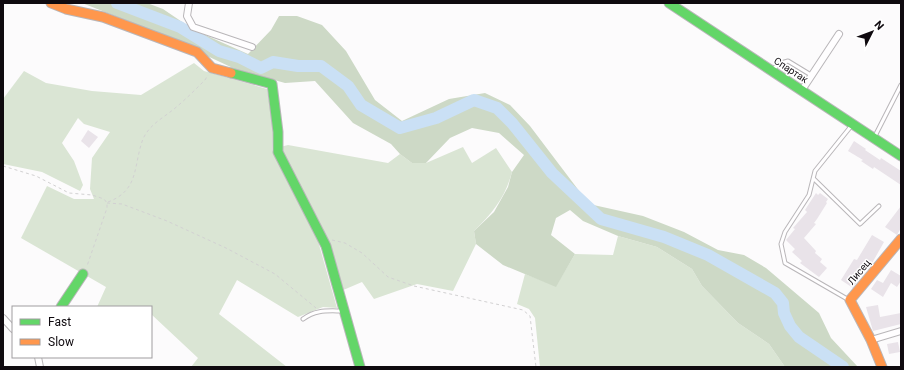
<svg xmlns="http://www.w3.org/2000/svg" width="904" height="370" font-family="Roboto,sans-serif">
	<style>
		.green { fill: #dae5d4 }
		.forest { fill: #cdd9c6 }
		.lines { fill: none; stroke-linecap: round; stroke-linejoin: round }
		.river { stroke: #cae0f5; stroke-width: 12 }
		.building { fill: #e9e3e9 }
		.lane-casing { stroke: #b9b6b9; stroke-width: 5 }
		.street-casing { stroke: #b9b6b9; stroke-width: 8 }
		.fast-casing { stroke: #b9b6b9; stroke-width: 11 }
		.slow-casing { stroke: #b9b6b9; stroke-width: 11 }
		.path { stroke: #d2d1d2; stroke-width: 1; stroke-dasharray: 3 3; stroke-linecap: butt }
		.lane { stroke: #fffeff; stroke-width: 3 }
		.street { stroke: #fffeff; stroke-width: 6 }
		.fast { stroke: #63d668; stroke-width: 9 }
		.slow { stroke: #ff974d; stroke-width: 9 }
		.labels { text-anchor: middle; dominant-baseline: central; stroke-width: 3; stroke-linejoin: round; paint-order: stroke }
		.street-label { font-size: 10px; fill: #0f0a0f; stroke: #fff }
	</style>
	<rect width="100%" height="100%" fill="#fcfbfc"/>
	<g class="green">
		<path d="M194,63l10,8 63,18 6,38 -1,23 46,91 19,67 -14,-1 -25,10 -61,-37 -18,34 68,53h-96l7,-9 -47,-44v-7h-54l9,-20 -85,-49 26,-52 27,13h20l-4,-10 2,-31 18,-26 -26,-8 -6,-6 -16,25 12,18 9,24 -3,6 -38,-19 -39,-8v-65l21,-28 22,12 46,8 49,4z"/>
		<path d="M288,145l100,18 12,-9 12,9h14l37,-16 9,16 24,-15 16,24c-7,26 -19,40 -38,59l2,13 -23,47 -36,-7 -43,15 -12,-17 -21,9 -61,-144z"/>
		<path d="M618,236l39,11 35,22 10,17 36,37 31,21 16,23h-245l-5,-49 -6,-9 -12,-5 8,-30 31,12 19,-32 38,1z"/>
	</g>
	<path class="forest" d="M82,3h65l16,6 31,21 54,24 23,-24 8,-14h18l25,9 24,26 29,49 27,21 47,-22 36,-6 25,12 20,21 59,78 54,12 41,16 34,18 26,5 22,13 53,45 12,25 27,29h-73l-16,-23 -31,-21 -36,-37 -10,-17 -35,-22 -39,-11 -35,-15 -13,-11 -14,8 -5,17 24,19 -19,33 -53,-22 -27,-21 -2,-13 20,-19 14,-25 4,-15 12,-17 -25,-22 -27,-5 -22,10 -24,25h-14l-12,-9 -9,-10 -38,-21 -38,-42 -30,2 -50,-14 -79,-37z"/>
	<g class="lines">
		<path class="river" d="M117,3l63,24 39,24 20,6 22,11 12,-6 25,4h23l27,20 13,19 39,23 36,-10 38,-18 23,8 15,15 40,50 49,46 63,18 44,18 67,38 8,10 1,10 6,13 9,11 44,30"/>
	</g>
	<g class="building">
		<path d="M88,130l10,7 -9,11 -8,-7z"/>
		<path d="M854,141l12,8 -1,1 15,10 1,-2 20,13v14l-27,-18 -1,2 -12,-8 2,-1 -15,-9z"/>
		<path d="M816,193l2,2 2,-2 8,6 -2,3 1,1 -10,16 -3,4 2,1 -12,14 12,13 -1,2 7,6 -2,3 7,6 -8,9 -19,-14 2,-2 -10,-9 3,-3 -9,-9 9,-11 -2,-1 14,-16 -2,-2z"/>
		<path d="M901,206v22l-4,7 -12,-8z"/>
		<path d="M872,235l12,7 -13,23 -3,-2 -15,25 -12,-8 13,-21 3,1z"/>
		<path d="M891,270l10,6v5l-4,6 -6,-4 -8,14 -12,-8 6,-9 6,3z"/>
		<path d="M878,305l2,12 21,-4v11l-28,7 -7,-24z"/>
		<path d="M898,342l2,10 -11,2 -2,-10z"/>
	</g>
	<g class="lines">
		<defs>
			<g id="lane">
				<path d="M773,69l8,-6 7,-2 23,14"/>
				<path d="M875,136l26,-51"/>
				<path d="M814,179l46,45 19,-18"/>
				<path d="M849,300l-64,-37 -4,-19 4,-12 24,-37 6,-24 37,-46"/>
				<path d="M303,319c13,-10 25,-8 41,-8"/>
			</g>
			<g id="street">
				<path d="M189,3l-2,13 6,11 59,20"/>
				<path d="M802,90l37,-56"/>
				<path d="M3,318l10,11"/>
				<path d="M871,340l30,-9"/>
				<path d="M38,357l2,10"/>
			</g>
			<g id="fast">
				<path d="M669,3l232,153"/>
				<path d="M231,73l41,11 6,48v20l48,94 34,121"/>
				<path d="M61,307l22,-33"/>
			</g>
			<g id="slow">
				<path d="M51,3l15,6 37,8 94,35 15,16 19,5"/>
				<path d="M882,367l-11,-27 -21,-40 51,-61"/>
			</g>
		</defs>
		<use href="#lane" class="lane-casing"/>
		<use href="#street" class="street-casing"/>
		<use href="#fast" class="fast-casing"/>
		<use href="#slow" class="slow-casing"/>
		<g class="path">
			<path d="M3,166l33,10 33,17 23,2 12,4 3,4v5l-20,58"/>
			<path d="M108,202c32,-12 25,-37 35,-63 6,-14 20,-21 31,-30 11,-9 21,-19 31,-29l3,-5"/>
			<path d="M107,203l15,1 45,17 59,27 49,26 41,34"/>
			<path d="M332,240l13,3 17,10 26,24 26,9 109,24 7,6 6,51"/>
		</g>
		<use href="#lane" class="lane"/>
		<use href="#street" class="street"/>
		<use href="#fast" class="fast"/>
		<use href="#slow" class="slow"/>
	</g>
	<g class="labels">
		<g class="street-label">
			<text transform="translate(791 70) rotate(33)">Спартак</text>
			<text transform="translate(859 272) rotate(-50)">Лисец</text>
		</g>
	</g>
	<rect width="904" height="370" fill="none" stroke="#0f0a0f" stroke-width="8"/>
	<rect x="12" y="306" width="140" height="52" fill="#ffffff" stroke="#9f9d9f"/>
	<rect x="20" y="319" width="20" height="6" fill="#63d668" stroke="#9f9d9f"/>
	<text x="48" y="326" font-size="12" fill="#0f0a0f">Fast</text>
	<rect x="20" y="339" width="20" height="6" fill="#ff974d" stroke="#9f9d9f"/>
	<text x="48" y="346" font-size="12" fill="#0f0a0f">Slow</text>
	<g transform="translate(872 32) rotate(48)" stroke="#ffffff" stroke-width="3" paint-order="stroke">
	<path d="M0-3L7 15L0 10L-7 15Z" fill="#0f0a0f"/>
	<text y="-6" font-size="11" font-weight="bold" text-anchor="middle" fill="#0f0a0f">N</text>
	</g>
</svg>
